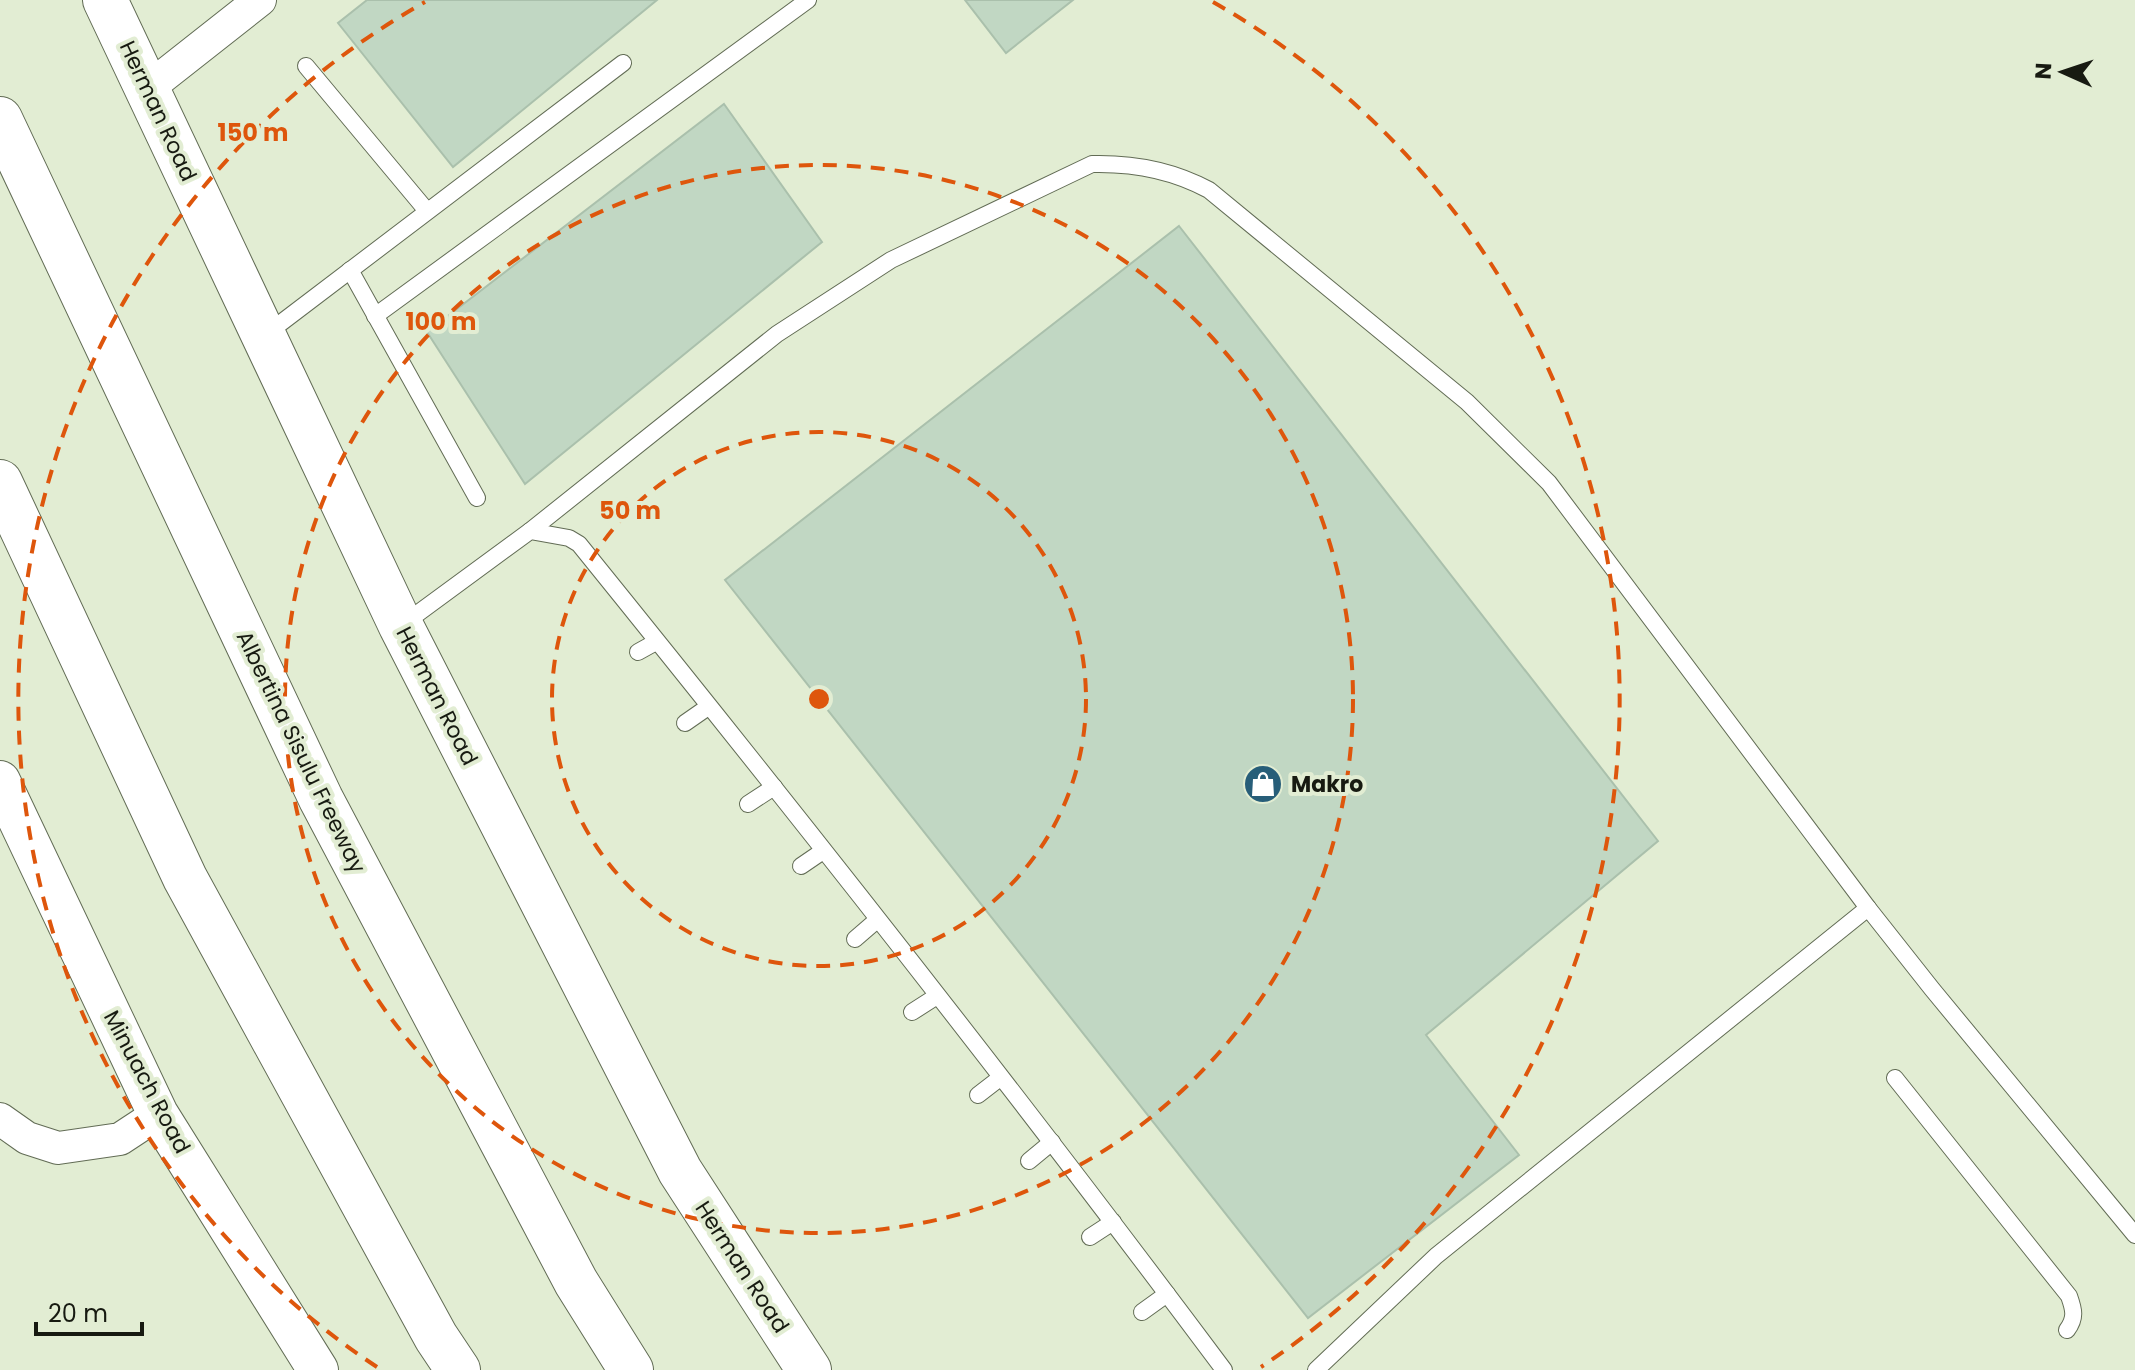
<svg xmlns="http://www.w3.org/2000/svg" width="2135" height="1370" font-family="Poppins,sans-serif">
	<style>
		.building { fill: #c1d7c3; stroke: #aac0ac; stroke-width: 2 }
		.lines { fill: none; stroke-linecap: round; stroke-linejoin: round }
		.service-casing { stroke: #626c55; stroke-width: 18 }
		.minor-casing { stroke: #626c55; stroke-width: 34 }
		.tertiary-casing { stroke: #626c55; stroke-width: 42 }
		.secondary-casing { stroke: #626c55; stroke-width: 46 }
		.motorway-casing { stroke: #626c55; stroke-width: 46 }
		.service { stroke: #fff; stroke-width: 16 }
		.minor { stroke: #fff; stroke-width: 32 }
		.tertiary { stroke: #fff; stroke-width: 40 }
		.secondary { stroke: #fff; stroke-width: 44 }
		.motorway { stroke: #fff; stroke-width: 44 }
		.ring { fill: none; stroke: #de560c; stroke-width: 4; stroke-dasharray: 14 10 }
		.labels { text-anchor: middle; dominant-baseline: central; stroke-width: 8; stroke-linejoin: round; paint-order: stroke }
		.street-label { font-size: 22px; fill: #171a11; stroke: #e2edd3 }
		.poi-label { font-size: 22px; font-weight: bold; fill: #171a11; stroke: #e2edd3; text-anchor: start }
		.centre { fill: #de560c; stroke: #e2edd3; stroke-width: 4 }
		.ring-label { font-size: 24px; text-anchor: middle; font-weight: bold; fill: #de560c; stroke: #e2edd3; stroke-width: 8; stroke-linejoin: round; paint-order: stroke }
	</style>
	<rect width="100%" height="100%" fill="#e2edd3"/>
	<g class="building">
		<path d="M367,0h290l-204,167 -115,-144z"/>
		<path d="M965,0h108l-67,53z"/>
		<path d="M724,104l98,138 -297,242 -98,-152z"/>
		<path d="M1179,226l479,615 -232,194 93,120 -211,163 -583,-738z"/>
	</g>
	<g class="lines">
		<defs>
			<g id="service">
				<path d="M306,66l121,145"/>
				<path d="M350,270l127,228"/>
				<path d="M375,316l433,-316"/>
				<path d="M265,335l358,-272"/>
				<path d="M530,531l247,-197 114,-74 201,-96c41,-1 82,7 117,26l258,212 82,81 319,425 64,81 203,246"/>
				<path d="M402,625l128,-94 39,7 10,6c220,272 436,546 645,826"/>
				<path d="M638,652l18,-10"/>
				<path d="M685,723l23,-16"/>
				<path d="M748,804l26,-17"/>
				<path d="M801,866l22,-15"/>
				<path d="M855,939l22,-19"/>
				<path d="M912,1012l25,-16"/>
				<path d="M1895,1078l174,218c5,14 7,22 -2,34"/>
				<path d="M978,1095l22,-17"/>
				<path d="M1029,1161l23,-19"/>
				<path d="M1090,1237l23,-15"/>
				<path d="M1142,1312l25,-18"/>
				<path d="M1316,1370l120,-114 432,-348"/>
			</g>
			<g id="minor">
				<path d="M147,89l113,-89"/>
				<path d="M0,1119l27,19 31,10 62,-9 38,-25"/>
			</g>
			<path id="tertiary" d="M0,781l158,333 160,256"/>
			<path id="secondary" d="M105,0l296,626 279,545 129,199"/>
			<g id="motorway">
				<path d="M0,119l321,680 255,483 55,88"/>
				<path d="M0,482l185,396 251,459 22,33"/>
			</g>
		</defs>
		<use href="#service" class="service-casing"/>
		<use href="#minor" class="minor-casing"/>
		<use href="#tertiary" class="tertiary-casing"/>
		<use href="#secondary" class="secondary-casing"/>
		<use href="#motorway" class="motorway-casing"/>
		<use href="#service" class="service"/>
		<use href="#minor" class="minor"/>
		<use href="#tertiary" class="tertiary"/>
		<use href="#secondary" class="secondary"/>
		<use href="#motorway" class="motorway"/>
	</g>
	<g class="ring">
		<circle cx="819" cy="699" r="267"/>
		<circle cx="819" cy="699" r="534"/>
		<path d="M377 1367A801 801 0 0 1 425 2M1213 2A801 801 0 0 1 1261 1367"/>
	</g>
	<defs>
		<symbol id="shop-disc" viewBox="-11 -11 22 22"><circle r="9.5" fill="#275e79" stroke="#e2edd3"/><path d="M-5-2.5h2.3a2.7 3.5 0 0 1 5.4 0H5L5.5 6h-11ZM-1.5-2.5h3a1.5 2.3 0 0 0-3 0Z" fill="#fff"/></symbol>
	</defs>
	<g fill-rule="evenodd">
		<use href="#shop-disc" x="1241" y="762" width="44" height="44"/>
	</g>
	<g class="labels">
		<g class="street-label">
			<text transform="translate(158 111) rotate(65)">Herman Road</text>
			<text transform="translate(437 696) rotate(63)">Herman Road</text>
			<text transform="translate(301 752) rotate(64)">Albertina Sisulu Freeway</text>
			<text transform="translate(147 1082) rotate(62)">Minuach Road</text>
			<text transform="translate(742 1267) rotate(57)">Herman Road</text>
		</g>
		<g class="poi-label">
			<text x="1291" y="784">Makro</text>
		</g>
	</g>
	<circle cx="819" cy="699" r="12" class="centre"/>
	<g class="ring-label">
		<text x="253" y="141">150 m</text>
		<text x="441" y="330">100 m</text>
		<text x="630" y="519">50 m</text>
	</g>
	<g transform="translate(2063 72) rotate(273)" stroke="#e2edd3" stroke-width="6" paint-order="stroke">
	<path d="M0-6L14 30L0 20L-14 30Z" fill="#171a11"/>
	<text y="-12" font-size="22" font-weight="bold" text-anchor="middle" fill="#171a11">N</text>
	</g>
	<path d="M36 1322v12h106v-12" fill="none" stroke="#171a11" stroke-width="4"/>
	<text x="48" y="1322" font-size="24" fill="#171a11" stroke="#e2edd3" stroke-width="6" paint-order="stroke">20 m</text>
</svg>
